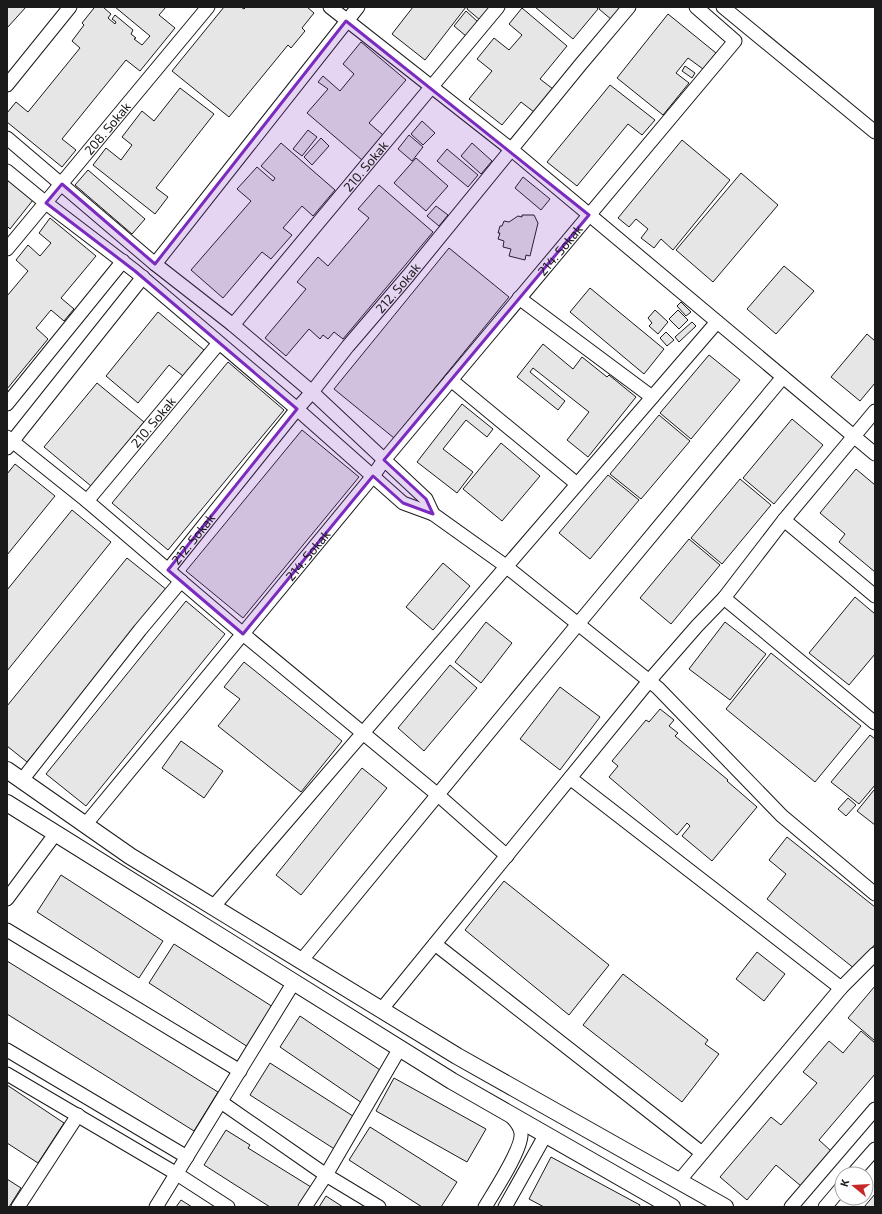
<svg xmlns="http://www.w3.org/2000/svg" width="882" height="1214" font-family="'Exo 2',sans-serif">
	<style>
		.building { fill: #e6e6e6; stroke: #1a1a1a }
		.lines { fill: none; stroke-linecap: round; stroke-linejoin: round }
		.minor-casing { stroke: #1a1a1a; stroke-width: 15 }
		.major-casing { stroke: #1a1a1a; stroke-width: 18 }
		.minor { stroke: #fff; stroke-width: 13 }
		.major { stroke: #fff; stroke-width: 16 }
		.marked { fill: #7b2cbf; fill-opacity: 0.2; stroke: #7b2cbf; stroke-width: 3; stroke-linejoin: round }
		.labels { text-anchor: middle; dominant-baseline: central; stroke-width: 3; stroke-linejoin: round; paint-order: stroke }
		.street-label { font-size: 13px; fill: #1a1a1a; stroke: #fff }
	</style>
	<rect width="100%" height="100%" fill="#fff"/>
	<g class="building">
		<path d="M7,7h19l-19,21z"/>
		<path d="M92,7h11l8,7 -3,4 7,6 1,-2 -4,-3 3,-4 18,15 -2,4 5,4 -2,1 8,6 8,-9 -35,-29h51l-7,8 16,13 -35,43 -14,-11 -64,79 14,11 -14,17 -55,-45v-9l9,-11 12,10 52,-64 -8,-7 12,-16 -2,-2 12,-15z"/>
		<path d="M224,7h17l3,2 2,-2h61l7,6 -12,15 3,3 -14,17 -3,-3 -59,72 -57,-46z"/>
		<path d="M413,7h53l-41,53 -33,-26z"/>
		<path d="M468,7h22l-10,13 -13,-11z"/>
		<path d="M535,7h61l2,2 -25,30z"/>
		<path d="M600,7h23l-11,13 -13,-11z"/>
		<path d="M522,8l45,38 -27,33 13,10 -19,23 -13,-10 -19,23 -33,-26 23,-28 -15,-12 17,-21 15,12 13,-15 -13,-11z"/>
		<path d="M466,11l12,11 -12,14 -12,-10z"/>
		<path d="M668,14l48,39 -13,16 -15,-11 -12,15 13,10 -26,32 -46,-37z"/>
		<path d="M361,42l45,38 -37,43 14,12 -21,25 -55,-47 21,-24 -10,-7 5,-6 17,15 14,-17 -11,-10z"/>
		<path d="M685,66l10,7 -3,5 -10,-7z"/>
		<path d="M610,85l45,35 -13,15 -14,-11 -51,62 -30,-24z"/>
		<path d="M180,88l34,26 -58,74 12,9 -13,17 -62,-49 13,-17 15,12 11,-15 -10,-8 20,-26 12,10z"/>
		<path d="M422,121l13,12 -12,12 -12,-11z"/>
		<path d="M308,130l9,7 -15,19 -9,-7z"/>
		<path d="M409,135l14,12 -11,14 -14,-12z"/>
		<path d="M321,138l8,8 -17,19 -8,-8z"/>
		<path d="M682,140l48,40 -57,70 -12,-11 -7,9 -13,-10 7,-9 -12,-10 -7,8 -11,-9z"/>
		<path d="M281,143l54,47 -22,26 -11,-10 -19,22 9,7 -21,24 -9,-7 -39,46 -32,-28 60,-69 -14,-12 20,-22 16,14 2,-3 -14,-12z"/>
		<path d="M472,143l20,18 -11,13 -20,-18z"/>
		<path d="M447,149l31,26 -10,12 -31,-26z"/>
		<path d="M416,158l32,28 -22,25 -32,-28z"/>
		<path d="M88,170l57,49 -13,15 -57,-49z"/>
		<path d="M741,173l37,32 -65,77 -37,-32z"/>
		<path d="M523,177l27,22 -9,11 -26,-22z"/>
		<path d="M7,179l26,21 -23,29 -3,-3z"/>
		<path d="M379,185l54,47 -90,107 -9,-7 -6,7 -5,-4 -3,4 -11,-10 -23,27 -21,-18 41,-49 -9,-7 21,-25 10,9 41,-48 -11,-9z"/>
		<path d="M436,206l12,9 -9,11 -12,-10z"/>
		<path d="M522,215h12l4,8 -8,33 -4,-1 -1,5 -16,-4 2,-7 -8,-2 1,-6 -6,-2 2,-6h-2l2,-7h2l2,-5 5,1 9,-6 4,1z"/>
		<path d="M50,218l46,38 -35,42 13,11 -10,12 -13,-11 -15,18 12,11 -41,50v-93l21,-25 -12,-11 12,-15 12,11 11,-13 -12,-10z"/>
		<path d="M449,248l60,49 -115,141 -60,-49z"/>
		<path d="M784,266l30,25 -38,43 -29,-25z"/>
		<path d="M590,288l74,61 -20,25 -74,-62z"/>
		<path d="M681,302l10,10 -5,4 -9,-10z"/>
		<path d="M655,310l13,12 -10,12 -9,-8 3,-3 -4,-5z"/>
		<path d="M678,310l10,10 -9,9 -10,-10z"/>
		<path d="M158,312l46,38 -21,26 -14,-11 -31,38 -32,-27z"/>
		<path d="M692,322l4,4 -17,16 -4,-5z"/>
		<path d="M666,332l8,8 -7,6 -7,-8z"/>
		<path d="M867,334l8,7v42l-15,18 -29,-24z"/>
		<path d="M543,344l30,25 9,-12 25,20 2,-2 27,22 -48,60 -21,-17 22,-28 -56,-44 -3,4 35,29 -7,9 -41,-33z"/>
		<path d="M709,355l31,25 -49,59 -31,-26z"/>
		<path d="M228,362l56,48 -116,140 -56,-47z"/>
		<path d="M97,383l47,39 -53,64 -47,-39z"/>
		<path d="M462,404l31,25 -6,8 -21,-17 -23,29 30,23 -16,21 -40,-31z"/>
		<path d="M659,415l31,26 -49,58 -31,-25z"/>
		<path d="M792,419l31,26 -49,59 -31,-26z"/>
		<path d="M302,430l57,47 -116,141 -57,-47z"/>
		<path d="M501,443l39,33 -38,45 -39,-32z"/>
		<path d="M15,464l40,32 -48,59v-81z"/>
		<path d="M856,469l19,16v87l-36,-30 6,-8 -25,-21z"/>
		<path d="M608,475l31,25 -49,59 -31,-26z"/>
		<path d="M740,479l31,26 -49,59 -31,-26z"/>
		<path d="M72,510l39,32 -104,129v-81z"/>
		<path d="M689,539l31,26 -49,59 -31,-26z"/>
		<path d="M127,558l40,32 -140,172 -20,-16v-40z"/>
		<path d="M443,563l27,23 -37,44 -27,-23z"/>
		<path d="M855,597l20,17v40l-26,31 -40,-32z"/>
		<path d="M186,601l39,33 -139,172 -40,-32z"/>
		<path d="M486,622l26,21 -31,40 -26,-21z"/>
		<path d="M725,622l41,32 -36,46 -41,-31z"/>
		<path d="M771,653l90,73 -46,56 -89,-73z"/>
		<path d="M244,662l98,79 -41,51 -83,-66 22,-27 -16,-12z"/>
		<path d="M450,665l27,23 -53,63 -26,-23z"/>
		<path d="M560,687l40,30 -40,53 -40,-31z"/>
		<path d="M660,709l14,11 -5,6 9,7 -3,3 53,44 -1,1 30,26 -45,54 -30,-25 8,-10 -3,-3 -10,12 -68,-58 9,-11 -6,-5 34,-41 3,2z"/>
		<path d="M870,735l5,4v46l-16,19 -28,-22z"/>
		<path d="M181,741l42,30 -19,27 -42,-30z"/>
		<path d="M362,768l25,20 -86,107 -25,-20z"/>
		<path d="M874,790l1,1v34l-18,-14z"/>
		<path d="M848,798l8,7 -10,11 -8,-7z"/>
		<path d="M787,837l88,70v37l-20,25 -88,-70 19,-25 -17,-14z"/>
		<path d="M61,875l102,66 -24,37 -102,-66z"/>
		<path d="M504,881l105,84 -40,50 -104,-85z"/>
		<path d="M174,944l99,63 -25,40 -99,-64z"/>
		<path d="M757,952l28,22 -21,27 -28,-22z"/>
		<path d="M7,961l211,131 -24,39 -187,-117z"/>
		<path d="M623,974l85,66 -3,4 14,10 -37,48 -99,-77z"/>
		<path d="M875,986v55l-27,-23z"/>
		<path d="M300,1016l83,56 -21,31 -82,-56z"/>
		<path d="M861,1031l14,12v31l-56,66 12,11 -30,35 -25,-21 -29,35 -27,-23 51,-60 10,8 36,-42 -14,-11 26,-31 14,12z"/>
		<path d="M270,1063l86,55 -20,32 -86,-55z"/>
		<path d="M394,1078l92,51 -19,33 -91,-51z"/>
		<path d="M7,1085l57,38 -26,40 -31,-20z"/>
		<path d="M370,1127l87,55 -16,25h-19l-73,-47z"/>
		<path d="M226,1130l24,15 -2,3 63,39 -13,20h-28l-66,-42z"/>
		<path d="M551,1157l89,48 -1,2h-95l-15,-8z"/>
		<path d="M7,1179l14,9 -12,19h-2z"/>
		<path d="M875,1194v13h-11z"/>
		<path d="M326,1196l17,11h-24z"/>
		<path d="M181,1200l11,7h-16z"/>
	</g>
	<g class="lines">
		<defs>
			<g id="minor">
				<path d="M330,7l182,143 363,304"/>
				<path d="M723,7l152,125"/>
				<path d="M7,85l63,-78"/>
				<path d="M7,138l148,126 78,61 79,67 114,107 7,15"/>
				<path d="M7,171l39,32 89,68 162,138 106,94 30,11 70,50 155,124 124,128 93,78"/>
				<path id="s1" d="M7,249l201,-242"/>
				<path d="M155,264l203,-257"/>
				<path d="M519,298l133,99"/>
				<path id="s2" d="M233,325l265,-318"/>
				<path d="M451,380l126,104"/>
				<path d="M7,404l116,-143"/>
				<path d="M7,437l80,64 156,133 195,161 69,61"/>
				<path d="M7,448l136,-171"/>
				<path id="s3" d="M87,501l132,-158"/>
				<path d="M784,520l91,76"/>
				<path id="s4" d="M168,570l129,-161 15,-17 36,-46 60,-70 173,-212 48,-57"/>
				<path d="M724,598l151,125"/>
				<path d="M570,778l271,210"/>
				<path d="M22,780l118,-150 41,-49"/>
				<path id="s5" d="M85,825l288,-349 11,-16 351,-419 -39,-34"/>
				<path d="M7,899l49,-66"/>
				<path d="M213,907l504,-585"/>
				<path d="M7,930l233,141"/>
				<path d="M435,944l267,209"/>
				<path d="M301,961l277,-337 205,-247"/>
				<path d="M381,1010l268,-329 48,-55 27,-28 60,-78 91,-109"/>
				<path d="M7,1050l180,107"/>
				<path d="M7,1074l170,100 51,33"/>
				<path d="M221,1102l105,73 53,32"/>
				<path d="M853,1174l22,-25"/>
				<path d="M679,1181l162,-193 34,-34"/>
				<path d="M18,1207l60,-92"/>
				<path d="M156,1207l138,-225"/>
				<path d="M305,1207l21,-32 74,-127"/>
				<path d="M485,1207c9,-15 38,-59 36,-74 -1,-8 -6,-12 -11,-18"/>
				<path d="M505,1207l41,-73"/>
				<path d="M791,1207l84,-98"/>
				<path d="M825,1207l17,-20"/>
			</g>
			<g id="major">
				<path d="M7,770l123,86 327,200 268,151"/>
				<path d="M7,803l445,278 220,126"/>
			</g>
		</defs>
		<use href="#minor" class="minor-casing"/>
		<use href="#major" class="major-casing"/>
		<use href="#minor" class="minor"/>
		<use href="#major" class="major"/>
	</g>
	<path class="marked" d="M346,21l243,194 -205,245 42,39 7,15 -30,-11 -30,-27 -130,158 -75,-64 129,-161 -162,-138 -89,-68 16,-19 93,80z"/>
	<g class="labels">
		<g class="street-label">
			<text stroke="none"><textPath href="#s1" startOffset="157">208. Sokak</textPath></text>
			<text stroke="none"><textPath href="#s2" startOffset="207">210. Sokak</textPath></text>
			<text stroke="none"><textPath href="#s5" startOffset="746">214. Sokak</textPath></text>
			<text stroke="none"><textPath href="#s4" startOffset="364">212. Sokak</textPath></text>
			<text stroke="none"><textPath href="#s3" startOffset="103">210. Sokak</textPath></text>
			<text stroke="none"><textPath href="#s4" startOffset="40">212. Sokak</textPath></text>
			<text stroke="none"><textPath href="#s5" startOffset="350">214. Sokak</textPath></text>
		</g>
	</g>
	<rect width="882" height="1214" fill="none" stroke="#1a1a1a" stroke-width="16"/>
	<g transform="translate(854 1186) rotate(288)"><circle r="19" fill="#ffffff" stroke="#a3a3a3"/>
	<path d="M0-3L7 15L0 10L-7 15Z" fill="#c62828"/>
	<text y="-6" font-size="11" font-weight="bold" text-anchor="middle" fill="#1a1a1a">K</text>
	</g>
</svg>
